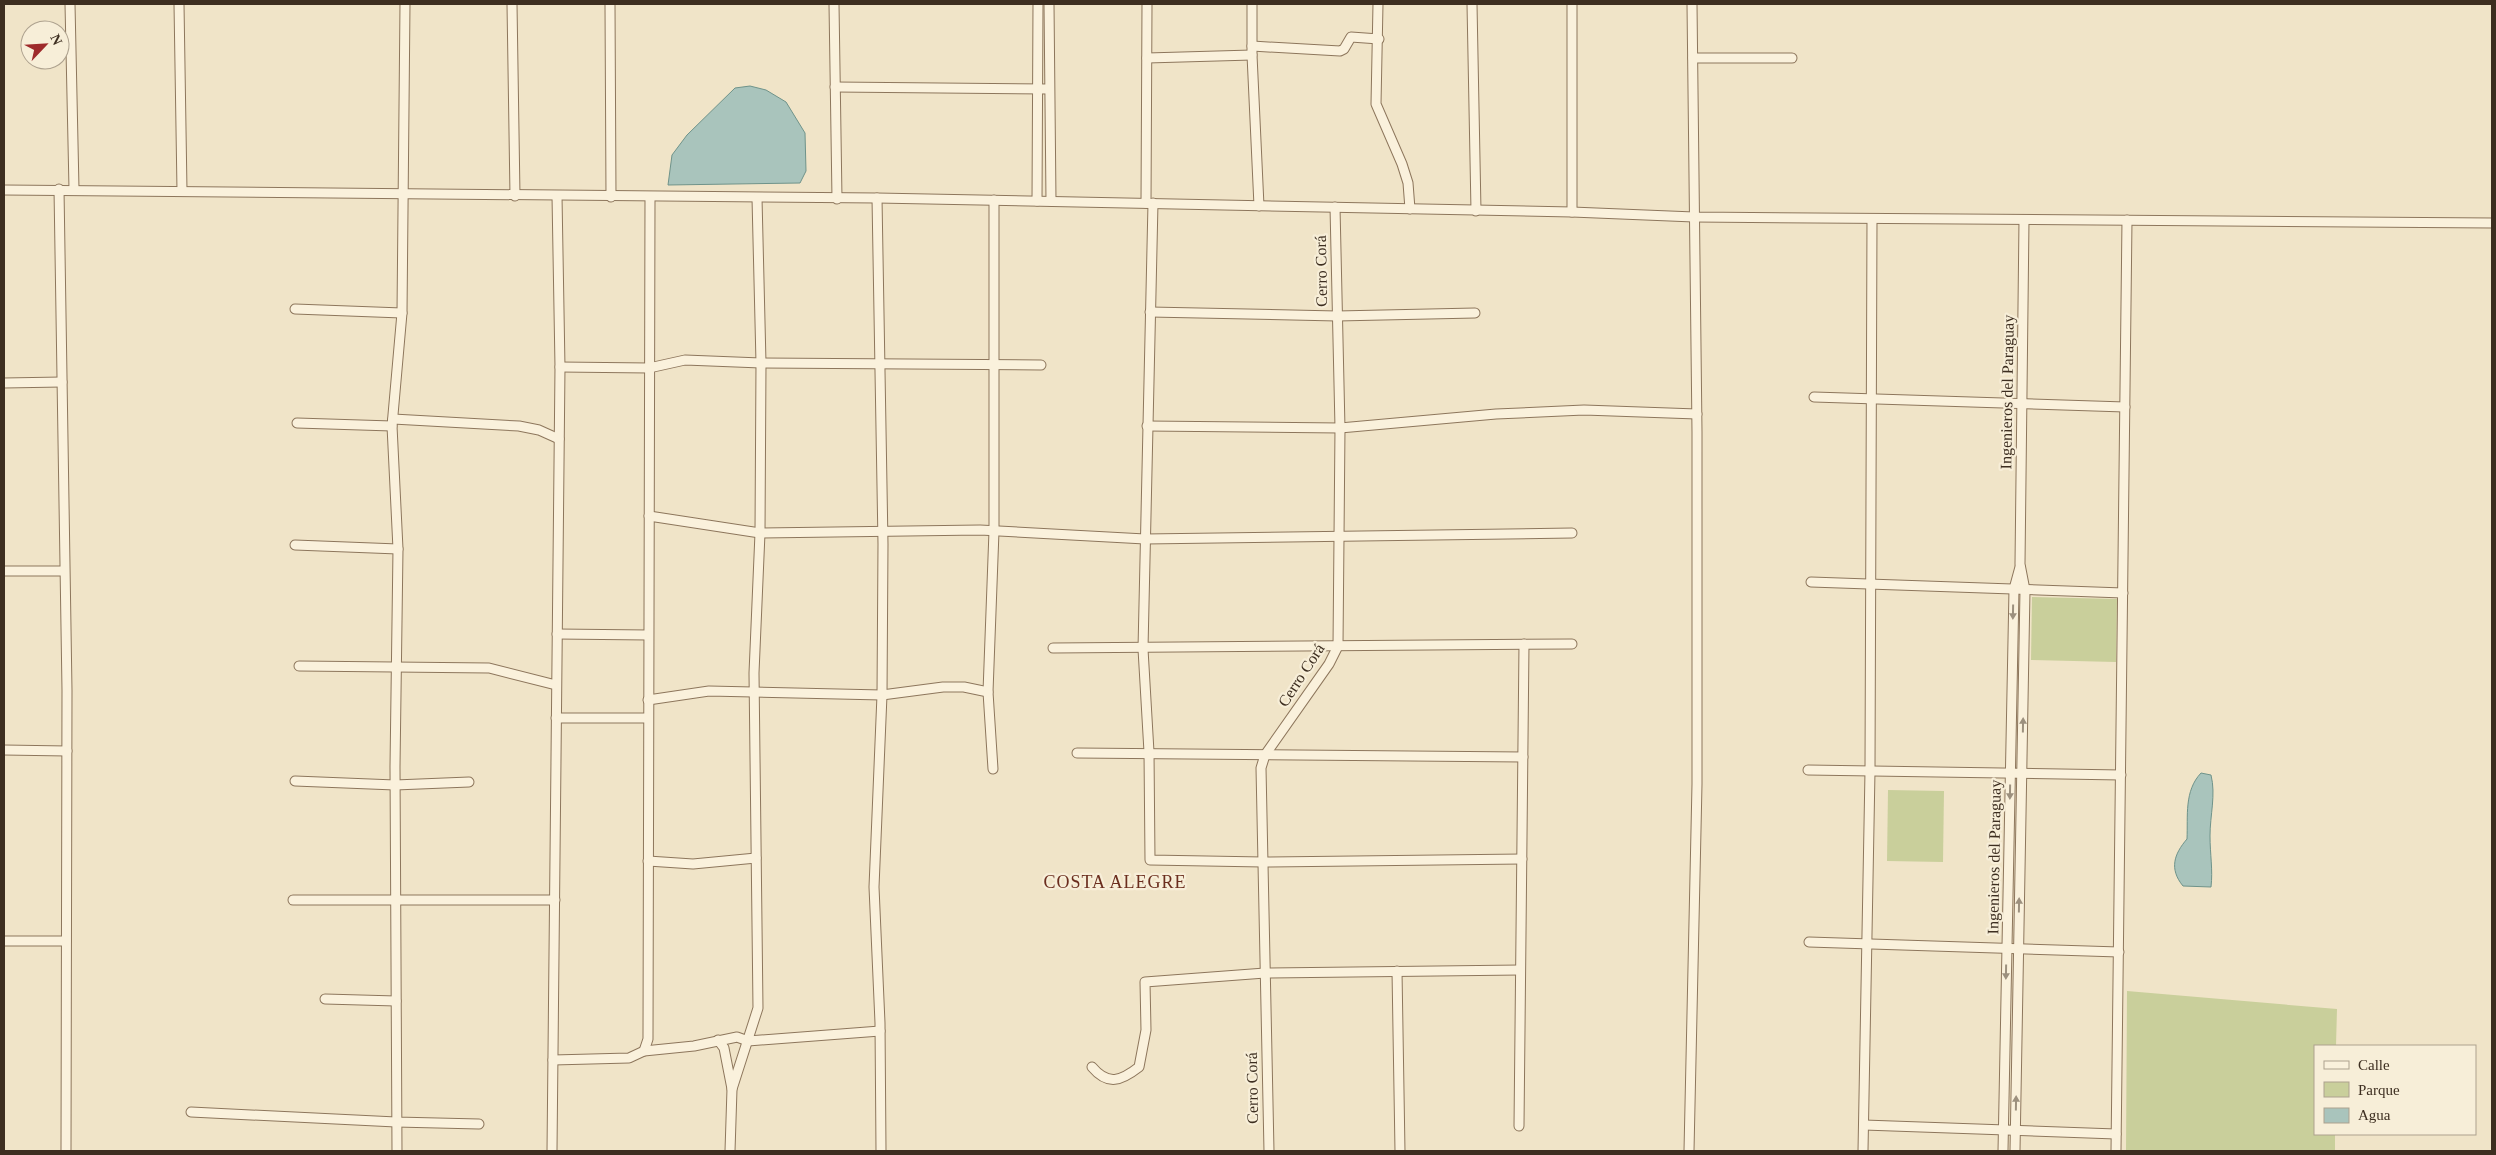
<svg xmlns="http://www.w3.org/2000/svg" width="2496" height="1155" font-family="'Times New Roman',serif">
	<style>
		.green { fill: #c9cf9b }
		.water { fill: #a9c4bc; stroke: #6f938a }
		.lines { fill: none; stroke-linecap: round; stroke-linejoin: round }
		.street-casing { stroke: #8d765c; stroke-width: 11 }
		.street { stroke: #faf1dc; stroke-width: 9 }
		.oneway { fill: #9c907e }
		.labels { text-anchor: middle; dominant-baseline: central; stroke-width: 4.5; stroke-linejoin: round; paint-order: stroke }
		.street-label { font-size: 16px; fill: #3d2e20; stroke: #f7eed8 }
		.neighbourhood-label { font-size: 18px; letter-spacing: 1px; fill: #6b2e1e; stroke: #f7eed8 }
	</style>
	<rect width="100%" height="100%" fill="#f0e4c8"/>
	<g class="green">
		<path d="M2032,597l85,2 -1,63 -85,-2z"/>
		<path d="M1888,790l56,1 -1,71 -56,-1z"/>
		<path d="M2127,991l210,18 -1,37h-21v88h20v17h-209z"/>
	</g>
	<g class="water">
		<path d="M750,86l16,4 20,12 19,31 1,38 -6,12 -132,2 4,-30 15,-20 48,-47z"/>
		<path d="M2201,773l10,2c5,20 -1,40 -1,61 0,18 3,34 1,51l-28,-1c-14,-17 -9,-32 4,-47 1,-23 -3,-48 14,-66z"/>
	</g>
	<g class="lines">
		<defs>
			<g id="street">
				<path d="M70,4l4,185"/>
				<path d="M179,4l3,187"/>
				<path d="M512,4l3,192"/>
				<path d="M610,4l1,193"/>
				<path d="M834,4l3,195"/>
				<path d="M1049,4l2,197"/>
				<path d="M1252,4v51l7,151"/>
				<path d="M1378,4l-2,100 26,60 6,19 2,26"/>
				<path d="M1472,4l4,207"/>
				<path d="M1252,46l88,5 4,-2 7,-12 28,2"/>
				<path d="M1147,58l105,-3"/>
				<path d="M1693,58h99"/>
				<path d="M835,87l214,2"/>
				<path d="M59,189l8,501 -1,461"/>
				<path d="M4,190l873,8 695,14 122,5 798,6"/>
				<path d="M877,198l6,346 -1,151 -8,192 6,136 1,128"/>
				<path d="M1037,201l1,-197"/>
				<path d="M1146,203l1,-199"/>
				<path d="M1153,203l-10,446 6,103 1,108 113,2 259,-3"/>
				<path d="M1572,212v-208"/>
				<path d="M295,309l107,4"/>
				<path d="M1150,312l187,4 138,-3"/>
				<path d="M560,367l89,1 36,-8 76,3 280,2"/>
				<path d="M4,383l58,-1"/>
				<path d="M1814,397l311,10"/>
				<path d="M393,419l126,7 20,4 20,9"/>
				<path d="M297,423l95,3"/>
				<path d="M1147,426l193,2 156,-14 88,-4 113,4"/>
				<path d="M649,516l111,17 220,-3 165,9 427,-6"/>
				<path d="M295,545l103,4"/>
				<path d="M4,571h60"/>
				<path d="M1811,582l312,11"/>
				<path d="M557,634l91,1"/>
				<path d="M1053,648l519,-4"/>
				<path d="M299,666l190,2 67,17"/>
				<path d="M648,700l61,-9 173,4 61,-8h21l24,5"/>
				<path d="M556,718h92"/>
				<path d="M4,750l63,1"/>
				<path d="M1077,753l446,4"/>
				<path d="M993,769l-5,-77 6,-161v-331"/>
				<path d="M1808,770l313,5"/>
				<path d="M295,781l100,4 74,-3"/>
				<path d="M648,861l45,3 63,-6"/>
				<path d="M293,900h262"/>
				<path d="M4,941h62"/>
				<path d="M1809,942l310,10"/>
				<path d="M1397,971l3,180"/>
				<path d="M325,999l71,2"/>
				<path d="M718,1040l6,8 8,41"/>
				<path d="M644,1051l4,-12 2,-842"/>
				<path d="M553,1060l76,-2 15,-7 50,-5 43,-9 11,4 132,-10"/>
				<path d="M1092,1067c16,19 29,14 47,0l7,-37 -1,-48 120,-9 255,-3"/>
				<path d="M191,1112l205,10 83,2"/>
				<path d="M1864,1125l252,9"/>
				<path d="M1519,1126l5,-482"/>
				<path d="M397,1151l-2,-384 3,-218 -6,-123 10,-113 3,-309"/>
				<path d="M552,1151l8,-784 -3,-171"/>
				<path d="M730,1151l2,-62 26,-81 -4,-335 6,-140 1,-170 -4,-165"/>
				<path d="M1269,1151l-8,-383 4,-13 64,-91 9,-18 2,-218 -5,-221"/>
				<path d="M1689,1151l8,-367v-352l-5,-428"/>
				<path d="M1863,1151l7,-380 2,-552"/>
				<path d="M2003,1151l11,-562 6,-22"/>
				<path d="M2015,1151l10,-561 -5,-26 4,-344"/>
				<path d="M2116,1151l11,-931"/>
			</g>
		</defs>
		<use href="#street" class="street-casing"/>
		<use href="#street" class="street"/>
	</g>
	<defs><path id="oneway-solid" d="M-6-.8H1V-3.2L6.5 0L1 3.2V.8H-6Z" transform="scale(1.25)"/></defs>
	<g class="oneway">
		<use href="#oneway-solid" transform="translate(2013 612) rotate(91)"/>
		<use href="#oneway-solid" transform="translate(2023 725) rotate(-89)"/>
		<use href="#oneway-solid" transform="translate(2010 792) rotate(91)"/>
		<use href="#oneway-solid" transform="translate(2019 905) rotate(-89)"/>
		<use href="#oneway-solid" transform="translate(2006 972) rotate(91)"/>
		<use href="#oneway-solid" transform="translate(2016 1103) rotate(-89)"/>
	</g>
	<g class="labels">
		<g class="street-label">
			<text transform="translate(1321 271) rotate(-91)">Cerro Corá</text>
			<text transform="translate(2007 392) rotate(-89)">Ingenieros del Paraguay</text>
			<text transform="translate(1301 675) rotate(-57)">Cerro Corá</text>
			<text transform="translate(1994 857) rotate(-89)">Ingenieros del Paraguay</text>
			<text transform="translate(1252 1088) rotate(-91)">Cerro Corá</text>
		</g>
		<g class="neighbourhood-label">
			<text x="1115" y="882">COSTA ALEGRE</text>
		</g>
	</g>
	<rect width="2496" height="1155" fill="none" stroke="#3d2e20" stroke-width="10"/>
	<rect x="2314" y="1045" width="162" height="90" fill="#f7eed8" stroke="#ada18e"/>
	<rect x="2324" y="1061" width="25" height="8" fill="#faf1dc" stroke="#ada18e"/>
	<text x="2358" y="1070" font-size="15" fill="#3d2e20">Calle</text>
	<rect x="2324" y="1082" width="25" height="15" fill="#c9cf9b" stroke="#ada18e"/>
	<text x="2358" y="1095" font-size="15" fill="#3d2e20">Parque</text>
	<rect x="2324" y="1108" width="25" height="15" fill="#a9c4bc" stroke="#ada18e"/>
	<text x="2358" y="1120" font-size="15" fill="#3d2e20">Agua</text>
	<g transform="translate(45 45) rotate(65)"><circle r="24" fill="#f7eed8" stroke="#ada18e"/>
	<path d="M0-4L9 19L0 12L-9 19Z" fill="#9e2a2b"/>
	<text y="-8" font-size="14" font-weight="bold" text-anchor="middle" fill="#3d2e20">N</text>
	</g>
</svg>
